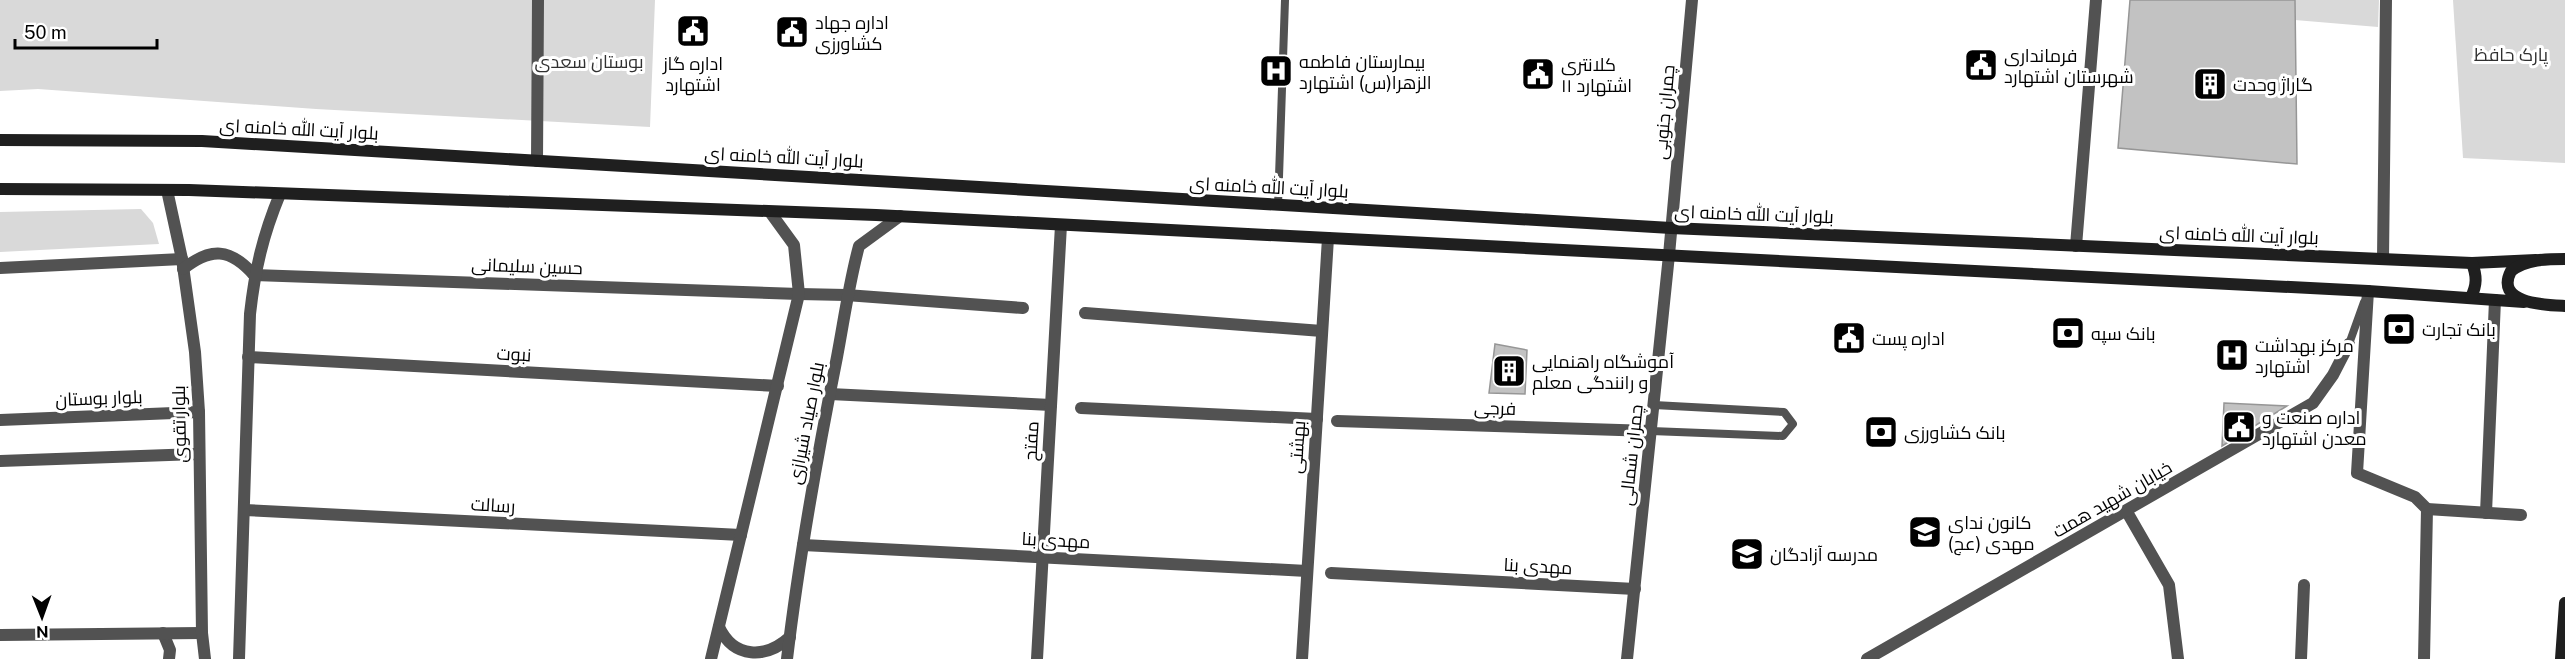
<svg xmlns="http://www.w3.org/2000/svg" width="2565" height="659" font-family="'Public Sans',Cairo,sans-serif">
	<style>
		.green { fill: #d9d9d9 }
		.building { fill: #c2c2c2; stroke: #969696; stroke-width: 1.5 }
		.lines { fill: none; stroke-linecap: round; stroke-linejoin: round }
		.service { stroke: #525252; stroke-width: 8 }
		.minor { stroke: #525252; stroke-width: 12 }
		.tertiary { stroke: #525252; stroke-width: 12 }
		.secondary { stroke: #1f1f1f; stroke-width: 12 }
		.labels { text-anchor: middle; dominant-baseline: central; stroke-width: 6; stroke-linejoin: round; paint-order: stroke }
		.poi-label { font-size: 18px; fill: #000; stroke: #fff; text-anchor: start }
		.park-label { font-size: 18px; fill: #303030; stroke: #fff }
		.street-label { font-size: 18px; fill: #000; stroke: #fff }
	</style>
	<rect width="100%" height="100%" fill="#fff"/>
	<g class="green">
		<path d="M0,0h655l-5,127 -334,-18 -278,-20 -38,2z"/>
		<path d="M2295,0h84l-1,27 -83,-7z"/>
		<path d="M2453,0h112v163l-102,-5z"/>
		<path d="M141,209l12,14 6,21 -159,8v-40z"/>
	</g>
	<g class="building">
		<path d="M2130,0h165l2,164 -179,-16z"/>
		<path d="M1495,344l32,6 -2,44 -36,-1z"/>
		<path d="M2224,403l63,3 -65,40z"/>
	</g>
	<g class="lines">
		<g class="service">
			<path d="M1278,206l7,-206"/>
			<path d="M2349,344l15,-42"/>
			<path d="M1651,431l132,5 10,-12 -9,-12 -130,-7"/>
		</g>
		<g class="minor">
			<path d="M537,161l1,-161"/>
			<path d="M2076,246l20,-246"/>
			<path d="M2383,259l3,-259"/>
			<path d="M0,268l182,-9"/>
			<path d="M254,275l545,19"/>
			<path d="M2368,291l-11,182 58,24 12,12 -3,150"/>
			<path d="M846,295l177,13"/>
			<path d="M1085,313l237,18"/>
			<path d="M248,357l530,29"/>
			<path d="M830,394l221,11"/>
			<path d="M1081,408l236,11"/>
			<path d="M1337,421l314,10"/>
			<path d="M2427,509l94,6"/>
			<path d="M244,510l497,25"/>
			<path d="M2127,512l42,73 9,74"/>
			<path d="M2486,513l9,-213"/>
			<path d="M803,545l504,26"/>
			<path d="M1331,573l304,16"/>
			<path d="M163,633l7,17 -1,9"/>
			<path d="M0,635l202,-2"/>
			<path d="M1037,659l24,-434"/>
			<path d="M1302,659l26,-421"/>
			<path d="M1867,659l446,-256 20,-28 16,-31"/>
			<path d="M2301,659l3,-74"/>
		</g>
		<g class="tertiary">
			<path d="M167,190l15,69 13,93 4,60 3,221 3,26"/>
			<path d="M183,269c28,-22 47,-21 71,6"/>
			<path d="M799,294l47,1"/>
			<path d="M0,420l199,-8"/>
			<path d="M0,461l197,-7"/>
			<path d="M719,627c15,32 47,32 71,10"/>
			<path d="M239,659l11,-345c5,-45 13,-79 30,-120"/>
			<path d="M711,659l88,-365 -5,-49 -24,-33"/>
			<path d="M787,659c12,-101 30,-202 50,-302 7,-37 12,-74 22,-111l41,-30"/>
			<path d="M1627,659l42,-404 23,-255"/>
		</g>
		<g class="secondary">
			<path d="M0,140l202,1 1469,87 801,35 64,-3"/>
			<path d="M0,189l189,1 687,25 1492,76 156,11"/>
			<path d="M2565,259c-18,0 -39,0 -54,12 -17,33 35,34 54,35"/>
			<path d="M2471,297c6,-12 6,-21 1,-34"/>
			<path d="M2561,659l4,-56"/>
		</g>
	</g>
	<defs>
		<symbol id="civic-square" viewBox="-11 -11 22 22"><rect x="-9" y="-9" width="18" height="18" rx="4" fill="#000" stroke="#fff"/><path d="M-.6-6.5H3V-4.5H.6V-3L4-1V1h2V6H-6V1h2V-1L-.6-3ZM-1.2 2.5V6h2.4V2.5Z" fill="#fff"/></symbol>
		<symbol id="hospital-square" viewBox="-11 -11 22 22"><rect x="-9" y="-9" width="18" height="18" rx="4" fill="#000" stroke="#fff"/><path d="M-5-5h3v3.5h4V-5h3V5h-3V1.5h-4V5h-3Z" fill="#fff"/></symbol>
		<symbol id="building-square" viewBox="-11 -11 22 22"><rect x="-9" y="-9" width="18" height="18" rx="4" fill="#000" stroke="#fff"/><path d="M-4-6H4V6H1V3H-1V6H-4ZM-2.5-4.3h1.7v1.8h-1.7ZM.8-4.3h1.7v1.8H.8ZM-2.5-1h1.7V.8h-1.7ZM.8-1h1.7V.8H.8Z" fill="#fff"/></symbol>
		<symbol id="bank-square" viewBox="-11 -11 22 22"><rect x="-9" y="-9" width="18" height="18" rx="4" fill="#000" stroke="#fff"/><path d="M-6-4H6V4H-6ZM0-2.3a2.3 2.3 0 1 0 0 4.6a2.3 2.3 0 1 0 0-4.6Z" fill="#fff"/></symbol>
		<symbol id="school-square" viewBox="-11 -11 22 22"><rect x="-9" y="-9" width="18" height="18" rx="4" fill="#000" stroke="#fff"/><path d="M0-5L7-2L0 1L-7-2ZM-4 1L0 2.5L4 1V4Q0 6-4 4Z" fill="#fff"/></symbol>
	</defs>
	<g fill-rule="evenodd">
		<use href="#civic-square" x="674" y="12" width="38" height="38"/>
		<use href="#civic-square" x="773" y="13" width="38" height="38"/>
		<use href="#civic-square" x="1962" y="46" width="38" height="38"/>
		<use href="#hospital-square" x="1257" y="52" width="38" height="38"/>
		<use href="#civic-square" x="1519" y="55" width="38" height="38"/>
		<use href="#building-square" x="2191" y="65" width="38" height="38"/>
		<use href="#bank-square" x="2380" y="310" width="38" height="38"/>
		<use href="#bank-square" x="2049" y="314" width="38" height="38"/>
		<use href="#civic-square" x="1830" y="319" width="38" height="38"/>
		<use href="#hospital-square" x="2213" y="336" width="38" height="38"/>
		<use href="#building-square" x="1490" y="352" width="38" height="38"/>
		<use href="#civic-square" x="2220" y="408" width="38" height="38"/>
		<use href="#bank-square" x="1862" y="413" width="38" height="38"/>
		<use href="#school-square" x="1906" y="513" width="38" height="38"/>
		<use href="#school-square" x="1728" y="535" width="38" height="38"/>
	</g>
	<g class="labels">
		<g class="poi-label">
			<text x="815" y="22">اداره جهاد<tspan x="815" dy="21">کشاورزی</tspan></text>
			<text x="2004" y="55">فرمانداری<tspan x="2004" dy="21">شهرستان اشتهارد</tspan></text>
			<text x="1299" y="61">بیمارستان فاطمه<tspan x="1299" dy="21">الزهرا(س) اشتهارد</tspan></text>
			<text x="693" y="63" text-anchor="middle">اداره گاز<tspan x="693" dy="21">اشتهارد</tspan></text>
			<text x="1561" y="64">کلانتری<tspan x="1561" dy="21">۱۱ اشتهارد</tspan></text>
			<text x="2233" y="84">گاراژ وحدت</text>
			<text x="2422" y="329">بانک تجارت</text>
			<text x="2091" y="333">بانک سپه</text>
			<text x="1872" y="338">اداره پست</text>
			<text x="2255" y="345">مرکز بهداشت<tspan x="2255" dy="21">اشتهارد</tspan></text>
			<text x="1532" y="361">آموشگاه راهنمایی<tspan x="1532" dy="21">و رانندگی معلم</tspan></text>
			<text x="2262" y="417">اداره صنعت و<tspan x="2262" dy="21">معدن اشتهارد</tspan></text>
			<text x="1904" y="432">بانک کشاورزی</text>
			<text x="1948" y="522">کانون ندای<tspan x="1948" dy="21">مهدی (عج)</tspan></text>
			<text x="1770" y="554">مدرسه آزادگان</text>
		</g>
		<g class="park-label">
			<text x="2511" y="54">پارک حافظ</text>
			<text x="589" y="61">بوستان سعدی</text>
		</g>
		<g class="street-label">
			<text transform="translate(1664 112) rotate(-85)">چمران جنوبی</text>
			<text transform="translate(299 129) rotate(3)">بلوار آیت الله خامنه ای</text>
			<text transform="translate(784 157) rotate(3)">بلوار آیت الله خامنه ای</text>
			<text transform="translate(1269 187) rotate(3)">بلوار آیت الله خامنه ای</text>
			<text transform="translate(1754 214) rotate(2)">بلوار آیت الله خامنه ای</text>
			<text transform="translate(2239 235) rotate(2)">بلوار آیت الله خامنه ای</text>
			<text transform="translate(527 266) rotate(2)">حسین سلیمانی</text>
			<text transform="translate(514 354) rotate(3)">نبوت</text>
			<text transform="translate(99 398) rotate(-2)">بلوار بوستان</text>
			<text transform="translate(1495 408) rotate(2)">فرجی</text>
			<text transform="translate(806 423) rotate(-79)">بلوار صیاد شیرازی</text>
			<text transform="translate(179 424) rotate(-91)">بلوار تقوی</text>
			<text transform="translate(1031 441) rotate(-87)">مفتح</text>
			<text transform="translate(1297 447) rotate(-86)">بهشتی</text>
			<text transform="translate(1631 455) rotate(-84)">چمران شمالی</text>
			<text transform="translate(2112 499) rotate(-30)">خیابان شهید همت</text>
			<text transform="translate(493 505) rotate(3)">رسالت</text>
			<text transform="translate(1056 540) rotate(3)">مهدی بنا</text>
			<text transform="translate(1538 566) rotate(3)">مهدی بنا</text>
		</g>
	</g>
	<g transform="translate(42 617) rotate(179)" stroke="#ffffff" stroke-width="4.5" paint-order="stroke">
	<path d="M0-4.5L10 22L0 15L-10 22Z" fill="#000000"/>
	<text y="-9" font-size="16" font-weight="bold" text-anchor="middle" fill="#000000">N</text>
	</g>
	<path d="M15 39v9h142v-9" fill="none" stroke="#000000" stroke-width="3"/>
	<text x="24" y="39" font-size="18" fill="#000000" stroke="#ffffff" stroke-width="4.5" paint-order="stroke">50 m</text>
</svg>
